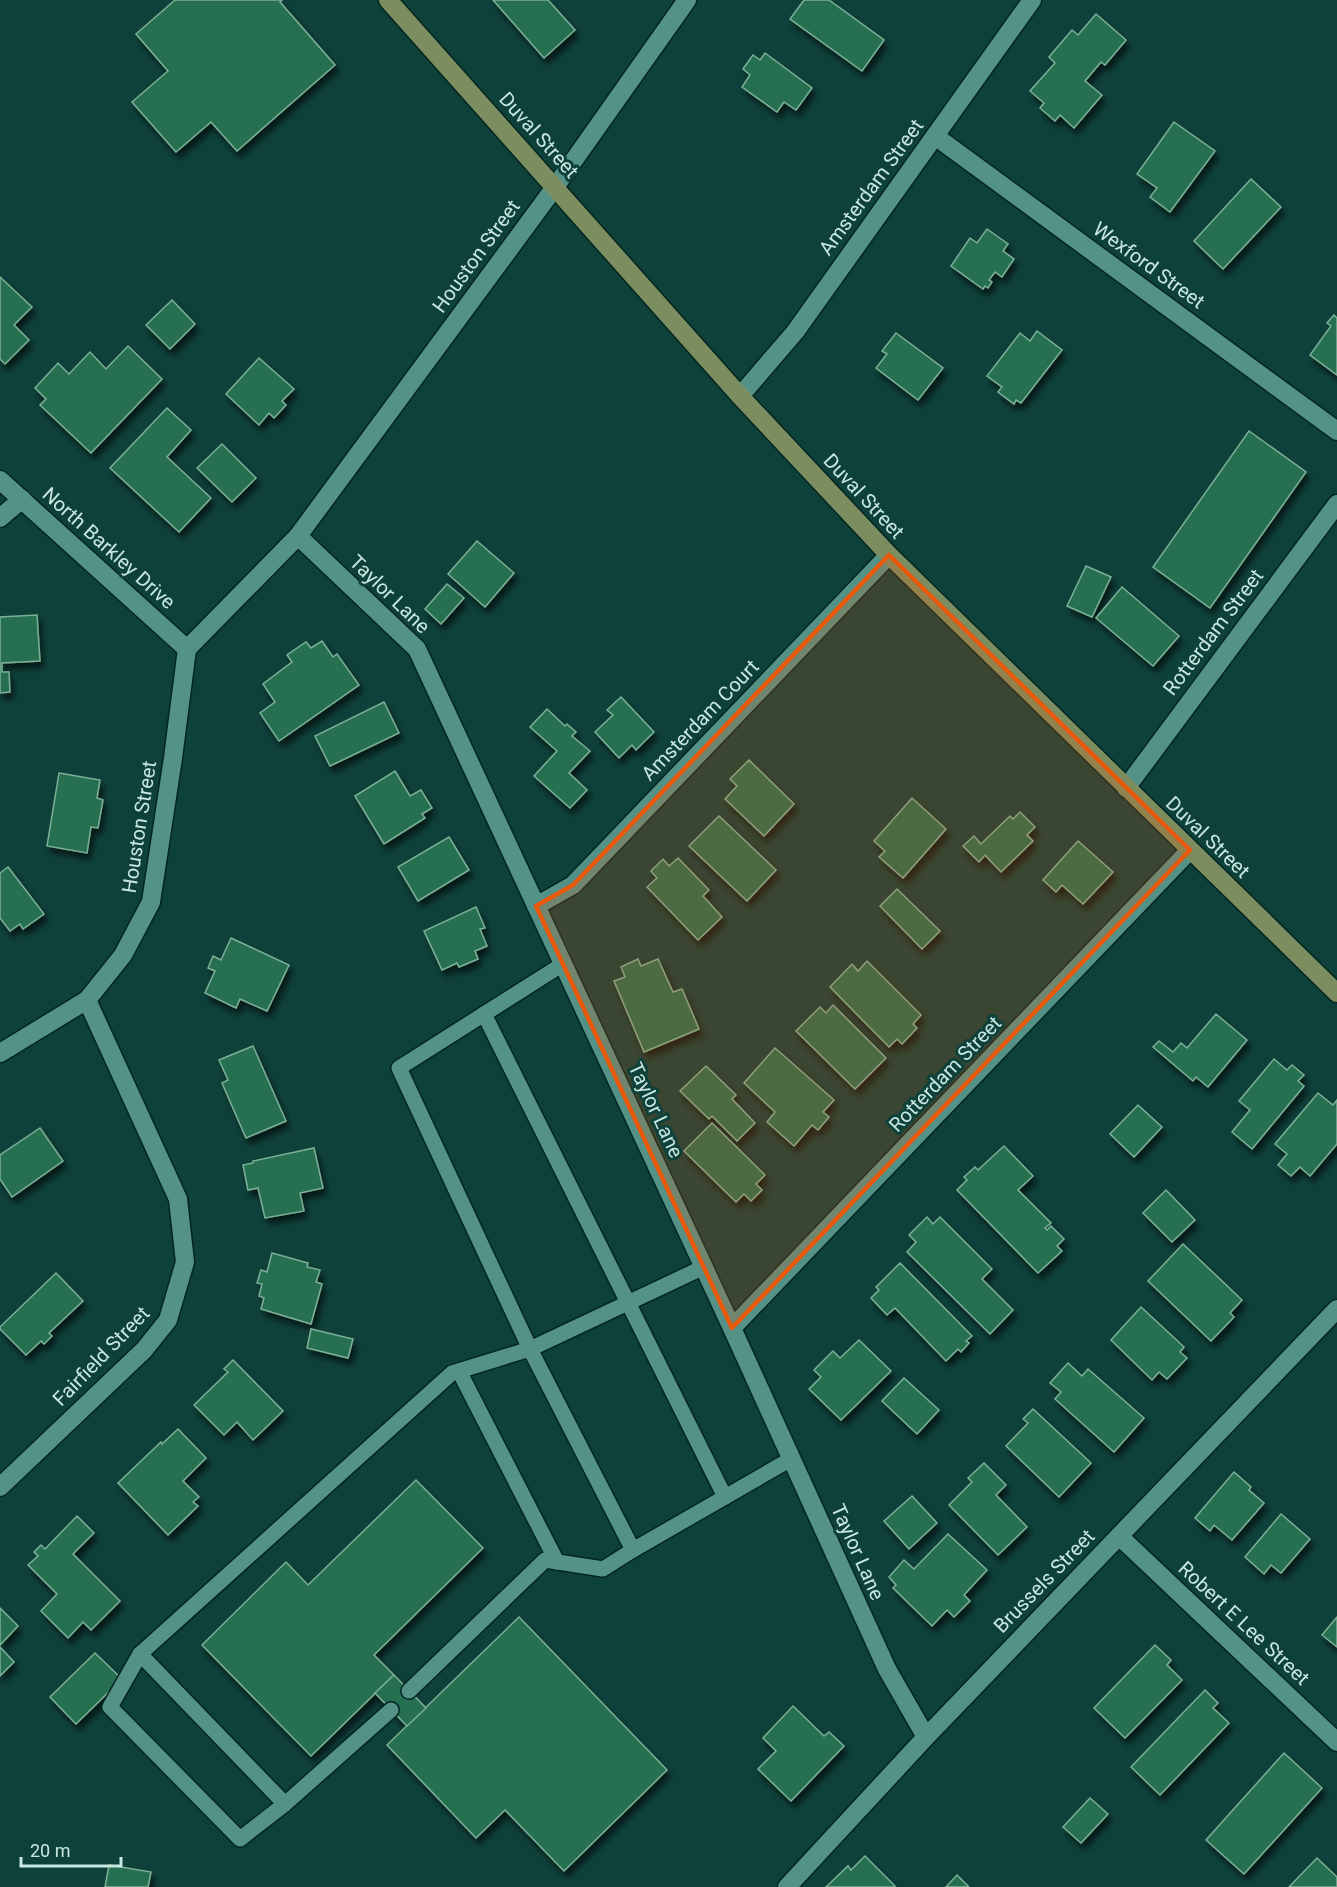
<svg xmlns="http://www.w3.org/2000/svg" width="1337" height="1887" font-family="Roboto,sans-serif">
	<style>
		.building { fill: #256f51; stroke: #7cb096; stroke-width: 1.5; filter: url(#shadow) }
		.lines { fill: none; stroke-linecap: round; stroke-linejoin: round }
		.lane-casing { stroke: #032622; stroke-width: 18 }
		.street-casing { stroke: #032622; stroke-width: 21 }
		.secondary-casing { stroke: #032622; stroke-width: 21 }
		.lane { stroke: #549288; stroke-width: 15 }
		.street { stroke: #549288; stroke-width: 18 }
		.secondary { stroke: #7c8d60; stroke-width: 18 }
		.marked { fill: #e8590c; fill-opacity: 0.2; stroke: #e8590c; stroke-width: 4.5; stroke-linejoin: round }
		.labels { text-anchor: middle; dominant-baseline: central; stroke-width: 6; stroke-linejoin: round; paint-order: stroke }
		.street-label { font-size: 20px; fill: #c8e7e1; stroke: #0f413b }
	</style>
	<defs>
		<filter id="shadow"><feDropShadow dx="3.5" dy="6" stdDeviation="3" flood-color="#0009"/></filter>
	</defs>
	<rect width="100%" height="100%" fill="#0f413b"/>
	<g class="building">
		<path d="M175,0h107l-2,2 55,63 -98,86 -26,-29 -35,30 -44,-50 36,-31 -32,-37z"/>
		<path d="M493,0h55l27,30 -31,28z"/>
		<path d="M804,0h25l55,40 -22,31 -72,-52z"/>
		<path d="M1096,14l30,26 -21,25 -4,-3 -16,19 17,14 -28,33 -14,-13 -5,6 -15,-13 4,-5 -14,-12 25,-28 -6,-6 23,-27 6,5z"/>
		<path d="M765,53l47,35 -16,22 -12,-8 -7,10 -35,-25 8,-12 -7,-6 10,-14 7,5z"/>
		<path d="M1174,122l41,29 -45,61 -20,-15 7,-9 -20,-14z"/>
		<path d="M1251,179l30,28 -58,62 -29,-28z"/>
		<path d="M987,229l21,15 -5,7 11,8 -12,18 -7,-5 -6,8 3,2 -4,6 -3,-2 -2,3 -32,-23 19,-28 7,5z"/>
		<path d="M0,277l32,30 -18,18 15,15 -24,24 -5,-5z"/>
		<path d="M172,300l23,24 -25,25 -24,-24z"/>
		<path d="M1334,315l3,3v57l-27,-20 21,-29 -4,-3z"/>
		<path d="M1037,331l25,19 -41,53 -5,-3 -2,4 -16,-12 4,-5 -15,-11 33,-43 10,8z"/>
		<path d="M896,333l47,35 -25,32 -42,-32 11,-14 -5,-3z"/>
		<path d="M128,346l34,33 -71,74 -51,-48 6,-6 -11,-11 23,-25 11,11 21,-22 16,17z"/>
		<path d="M259,358l35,31 -12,12 4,4 -12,13 -5,-5 -10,12 -33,-31z"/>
		<path d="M167,408l24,22 -24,27 44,41 -32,34 -69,-64z"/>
		<path d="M1249,431l57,41 -96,136 -57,-41z"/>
		<path d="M222,444l34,34 -24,24 -35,-34z"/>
		<path d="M477,541l37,32 -29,34 -37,-33z"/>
		<path d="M1086,566l25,11 -19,40 -25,-11z"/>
		<path d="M447,584l17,14 -23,26 -16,-15z"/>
		<path d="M1122,587l57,49 -26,30 -57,-48z"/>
		<path d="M37,615l3,46 -38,2v9h7l1,20 -10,1v-76z"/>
		<path d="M322,641l11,16 4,-3 22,31 -80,56 -19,-28 15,-11 -12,-18 29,-22 -5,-7 19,-13 5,6z"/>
		<path d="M621,697l33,35 -18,18 -4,-5 -13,13 -24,-26 18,-17 -6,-5z"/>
		<path d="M384,702l15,31 -69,33 -15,-30z"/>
		<path d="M547,709l18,17 2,-2 9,8 -4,4 18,15 -21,22 18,17 -17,18 -36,-32 23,-25 -27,-24z"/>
		<path d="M749,760l45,44 -30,32 -39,-37 12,-13 -7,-7z"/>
		<path d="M395,771l15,25 11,-6 11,18 -10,6 3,4 -41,26 -29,-48z"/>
		<path d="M59,773l41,7 -3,18 6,2 -5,28 -7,-1 -4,26 -40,-7z"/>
		<path d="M912,798l34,31 -43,49 -24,-21 6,-6 -11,-10z"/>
		<path d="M1020,812l15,15 -8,8 6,6 -32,31 -16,-17 -6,7 -16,-16 11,-10 7,8 29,-28 3,3z"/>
		<path d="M719,816l57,54 -29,31 -58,-55z"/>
		<path d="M449,837l20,33 -51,31 -20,-34z"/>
		<path d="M1078,841l35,31 -30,32 -21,-19 -6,7 -13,-12z"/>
		<path d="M678,858l31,32 -6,6 19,21 -24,23 -51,-53 10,-9 -6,-7 12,-12 6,7z"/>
		<path d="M8,867l36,47 -21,15 -3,-5 -10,7 -10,-13v-45z"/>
		<path d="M897,889l43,42 -18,18 -42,-43z"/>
		<path d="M476,907l9,21 -5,1 7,17 -12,5 3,8 -19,8 -2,-4 -15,7 -18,-39z"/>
		<path d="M231,938l58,27 -22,46 -27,-12 -4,9 -31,-15 10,-22 -7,-3 5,-12 8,4z"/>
		<path d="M638,959l3,7 17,-7 15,33 9,-3 17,40 -55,23 -30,-71 11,-4 -4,-10z"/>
		<path d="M867,961l54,54 -8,9 4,4 -15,16 -5,-5 -8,8 -59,-60 22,-23 6,7z"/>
		<path d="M833,1005l53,53 -31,31 -59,-58 24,-24 6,6z"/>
		<path d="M1216,1014l31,26 -39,47 -12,-10 -3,4 -40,-34 6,-6 14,11 8,-9 6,5z"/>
		<path d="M253,1046l33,75 -40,17 -24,-55 6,-3 -9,-20z"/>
		<path d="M775,1048l59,52 -11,12 6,5 -11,13 -6,-5 -18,21 -27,-24 8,-10 -31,-29z"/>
		<path d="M1274,1059l13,11 5,-5 12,10 -6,6 6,5 -52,63 -20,-17 18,-22 -11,-9z"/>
		<path d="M706,1066l30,29 -4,4 23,24 -18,18 -25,-25 -3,3 -29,-28z"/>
		<path d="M1318,1093l15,12 4,-5v44l-27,32 -10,-9 -9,9 -13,-11 9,-11 -12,-10z"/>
		<path d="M1138,1105l24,22 -28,30 -24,-23z"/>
		<path d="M712,1123l53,52 -9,9 6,6 -11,11 -7,-7 -8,8 -52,-51z"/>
		<path d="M40,1128l23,33 -51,36 -12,-18v-24z"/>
		<path d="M1004,1146l29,30 -15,14 33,33 -6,5 2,2 4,-4 13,13 -7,7 5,5 -24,22 -81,-83 10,-10 -3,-3 11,-10 3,3z"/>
		<path d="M314,1148l9,40 -23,5 4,18 -39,7 -7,-30 -10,2 -5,-25 10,-2v-2z"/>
		<path d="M1166,1190l29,30 -23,22 -29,-29z"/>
		<path d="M927,1217l6,7 7,-7 52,52 -10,10 31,31 -23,24 -83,-82 9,-10 -7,-7z"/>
		<path d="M1183,1244l59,56 -12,13 4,4 -23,24 -63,-60z"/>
		<path d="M272,1253l36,10 -1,4 13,3 -4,12 6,2 -11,40 -50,-15 3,-11 -5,-2 3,-12 -5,-1 4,-13 6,2z"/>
		<path d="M900,1263l72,73 -6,5 3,2 -8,9 -3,-3 -12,12 -51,-53 -8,7 -16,-17 8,-8 -3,-3z"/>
		<path d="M56,1273l27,28 -34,32 3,3 -8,8 -3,-3 -15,14 -26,-26v-2z"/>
		<path d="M1141,1307l43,40 -4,5 7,6 -20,21 -8,-7 -7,8 -41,-40z"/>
		<path d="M311,1329l42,10 -5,19 -41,-10z"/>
		<path d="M859,1340l32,31 -50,49 -32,-31 12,-12 -7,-7 19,-19 7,7z"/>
		<path d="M233,1360l50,51 -30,29 -16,-18 -13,13 -30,-30 34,-33 -4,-3z"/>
		<path d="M1068,1363l14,13 6,-7 56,49 -30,34 -59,-53 6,-7 -11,-9z"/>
		<path d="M904,1378l35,32 -22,24 -35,-33z"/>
		<path d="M1033,1409l58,54 -32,34 -53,-51 22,-23 -5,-4z"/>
		<path d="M178,1429l28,29 -23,23 16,16 -6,5 5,4 -30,29 -50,-52 43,-41 1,2z"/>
		<path d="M984,1463l22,22 -10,10 31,32 -29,28 -49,-50 23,-23 -4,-4z"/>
		<path d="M1234,1472l17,15 -2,3 15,13 -32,37 -18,-15 -4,6 -15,-13z"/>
		<path d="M416,1480l67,68 -109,107 20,20 -83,81 -109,-111 84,-83 22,23z"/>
		<path d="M912,1496l25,27 -28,26 -25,-28z"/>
		<path d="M1281,1514l29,25 -29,34 -10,-8 -7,9 -19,-17z"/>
		<path d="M77,1516l17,17 -21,21 47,47 -29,29 -8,-8 -15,16 -27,-27 16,-17 -29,-29 10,-9 -4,-4 7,-7 4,4z"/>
		<path d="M948,1534l39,36 -23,25 6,6 -16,16 -7,-7 -15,16 -39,-38 3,-3 -7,-8 15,-17 10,9z"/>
		<path d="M0,1608l18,18 -18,19z"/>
		<path d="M519,1617l148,153 -103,101 -59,-61 -29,28 -89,-93z"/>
		<path d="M1337,1617v30l-15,-12z"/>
		<path d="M1155,1645l16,15 -4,5 15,15 -57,58 -31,-30z"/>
		<path d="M0,1647l14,15 -14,14z"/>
		<path d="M95,1653l27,26 -46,45 -26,-27z"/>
		<path d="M394,1675l32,33 -19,18 -32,-33z"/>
		<path d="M1205,1690l13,13 -5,5 16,15 -69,72 -29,-28z"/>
		<path d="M793,1706l31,30 5,-4 15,14 -53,55 -33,-32 18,-18 -13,-13z"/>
		<path d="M1284,1753l38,35 -78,86 -38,-34z"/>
		<path d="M1090,1798l18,16 -27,29 -18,-16z"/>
		<path d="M865,1856l30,30 -2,1h-67l22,-21 3,4z"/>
		<path d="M1317,1858l20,19v10h-48z"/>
		<path d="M109,1865l42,7 -3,15h-43z"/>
		<path d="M957,1875l12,12h-23z"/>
	</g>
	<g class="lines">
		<defs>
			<g id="lane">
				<path d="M563,964l-164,104 131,281 103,201 158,-91"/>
				<path d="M484,1014l241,483"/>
				<path d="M459,1371l98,191"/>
				<path d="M140,1654l-30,53 130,132 45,-35"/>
				<path d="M409,1691l136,-131 58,9 30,-19"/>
				<path d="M391,1710l-106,94 -145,-150 312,-281 78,-24 174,-82"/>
			</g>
			<g id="street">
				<path d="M935,136l402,295"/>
				<path d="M740,396l55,-64 237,-332"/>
				<path d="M0,480l187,169"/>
				<path d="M0,518l22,-19"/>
				<path d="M298,536l119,113 315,679 155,341 39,68"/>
				<path d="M187,649l111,-113 257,-349 132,-187"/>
				<path d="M1126,788l211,-284"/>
				<path d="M536,906l37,-21 316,-330"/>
				<path d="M0,1053l87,-53 36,-45 28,-53 22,-144 14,-109"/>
				<path d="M732,1328l458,-478"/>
				<path d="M0,1487l144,-137 24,-30 17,-58 -7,-63 -91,-199"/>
				<path d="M1119,1536l218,206"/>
				<path d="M787,1887l139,-150 411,-428"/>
			</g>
			<path id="secondary" d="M388,0l352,396 149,159 448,438"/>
		</defs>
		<use href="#lane" class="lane-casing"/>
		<use href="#street" class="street-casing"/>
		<use href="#secondary" class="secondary-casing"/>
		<use href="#lane" class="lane"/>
		<use href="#street" class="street"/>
		<use href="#secondary" class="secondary"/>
	</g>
	<path class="marked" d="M889,555l301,295 -458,478 -196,-422 37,-21z"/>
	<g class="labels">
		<g class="street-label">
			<text transform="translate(539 135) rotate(48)">Duval Street</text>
			<text transform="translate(871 187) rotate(-54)">Amsterdam Street</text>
			<text transform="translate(476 256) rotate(-54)">Houston Street</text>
			<text transform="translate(1149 265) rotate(36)">Wexford Street</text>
			<text transform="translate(864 496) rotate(47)">Duval Street</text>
			<text transform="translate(109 548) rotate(42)">North Barkley Drive</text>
			<text transform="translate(390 594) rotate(44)">Taylor Lane</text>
			<text transform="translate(1213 632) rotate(-53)">Rotterdam Street</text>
			<text transform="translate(700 720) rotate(-46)">Amsterdam Court</text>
			<text transform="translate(139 827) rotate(-81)">Houston Street</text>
			<text transform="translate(1208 837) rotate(44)">Duval Street</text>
			<text transform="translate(945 1074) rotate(-46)">Rotterdam Street</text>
			<text transform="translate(656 1110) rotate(65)">Taylor Lane</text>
			<text transform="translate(101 1356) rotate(-46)">Fairfield Street</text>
			<text transform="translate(858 1552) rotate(66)">Taylor Lane</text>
			<text transform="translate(1044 1581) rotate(-46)">Brussels Street</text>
			<text transform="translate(1244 1623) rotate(43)">Robert E Lee Street</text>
		</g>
	</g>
	<path d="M21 1857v9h100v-9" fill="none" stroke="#c8e7e1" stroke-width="3"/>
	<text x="30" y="1857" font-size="18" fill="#c8e7e1" stroke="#0f413b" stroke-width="4.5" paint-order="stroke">20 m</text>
</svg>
